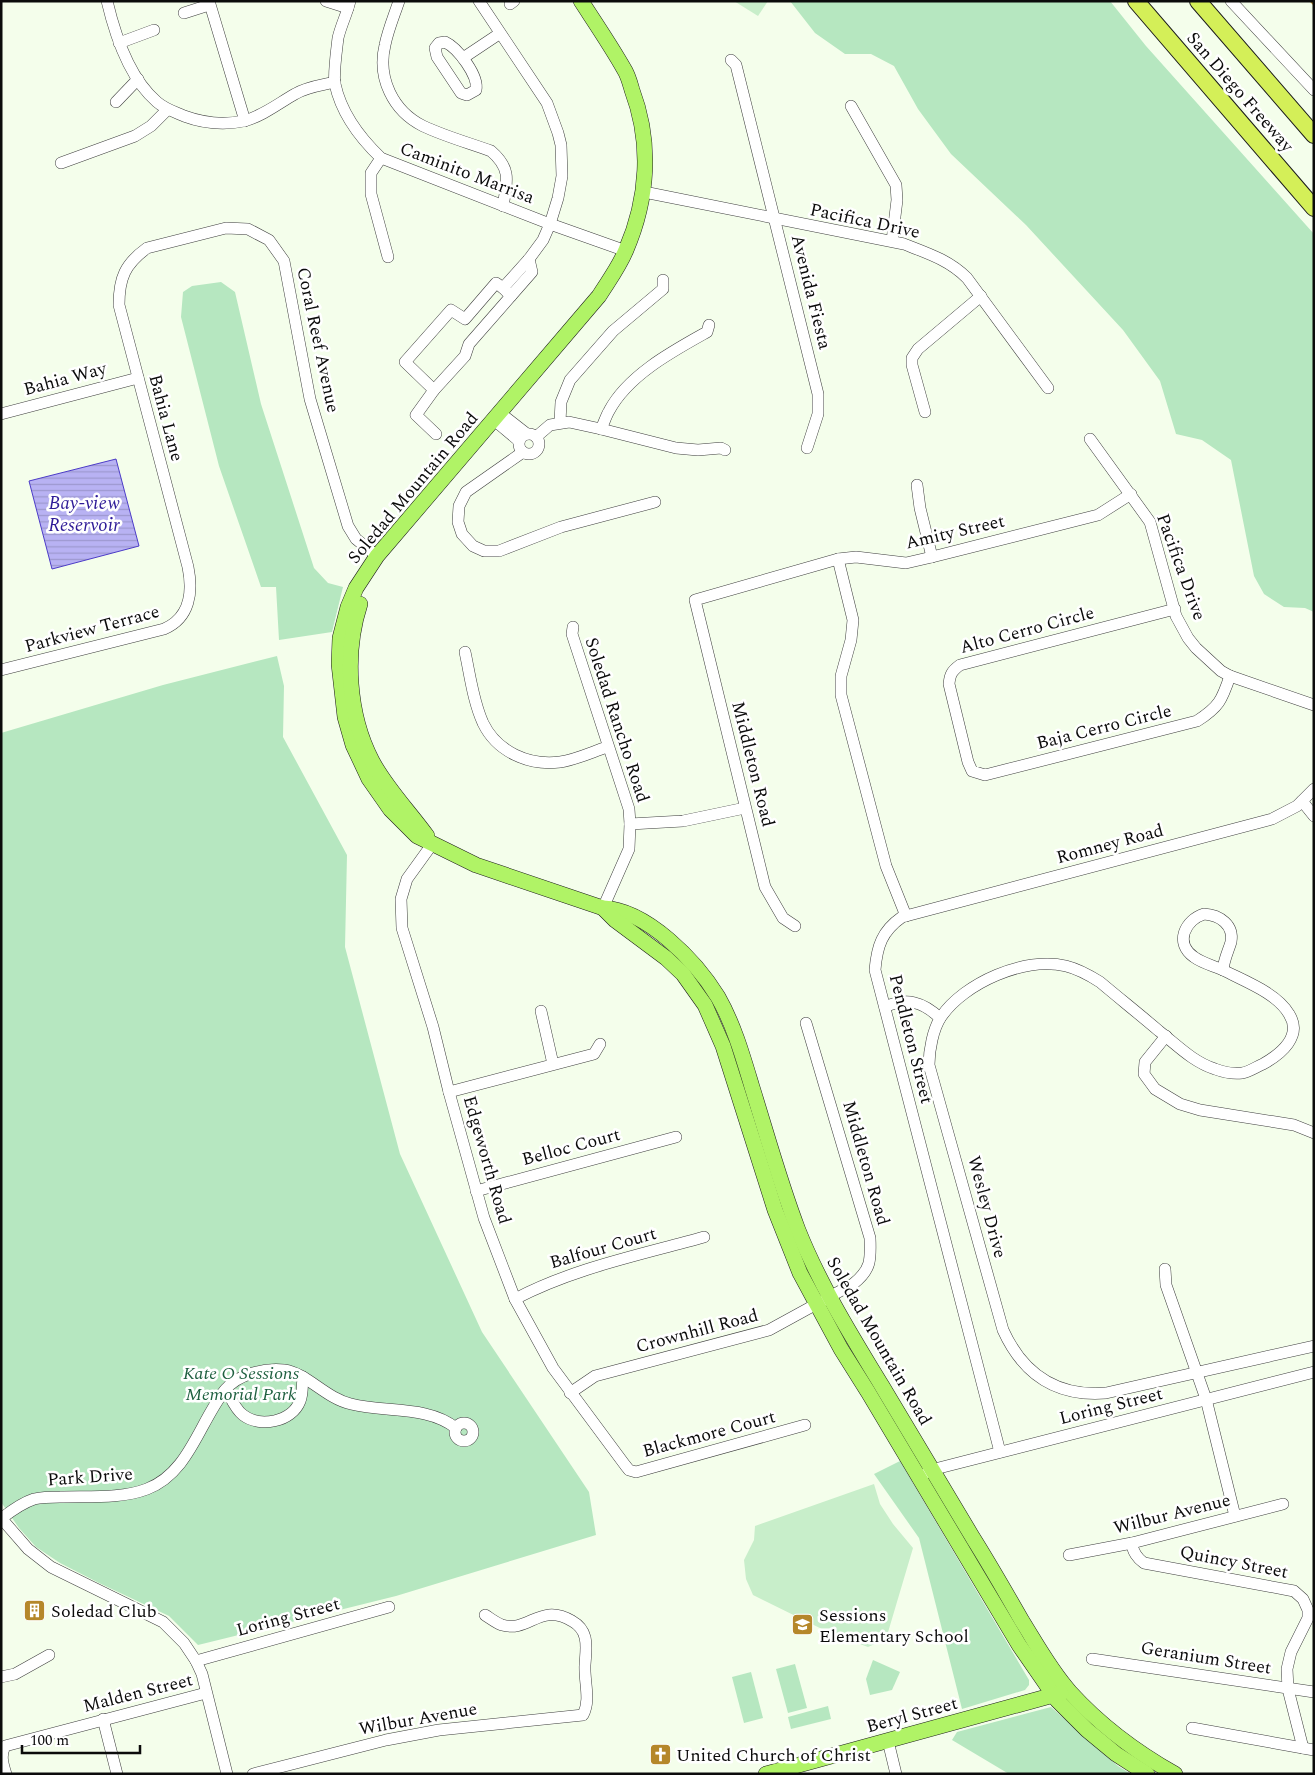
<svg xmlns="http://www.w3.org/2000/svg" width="1315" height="1775" font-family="Spectral,serif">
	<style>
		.grass { fill: #b6e7c0 }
		.pitch { fill: #c8eeca }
		.water { fill: url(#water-rules); stroke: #4c3cc7 }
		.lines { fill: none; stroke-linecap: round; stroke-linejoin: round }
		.minor-casing { stroke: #3e3e3e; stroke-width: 12 }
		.major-casing { stroke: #1c1c1c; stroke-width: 16 }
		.highway-casing { stroke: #1c1c1c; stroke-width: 18 }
		.minor { stroke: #fff; stroke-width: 11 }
		.major { stroke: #b0f366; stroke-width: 15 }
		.highway { stroke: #d4ef58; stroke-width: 16 }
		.rail { stroke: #b5872a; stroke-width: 2.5 }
		.labels { text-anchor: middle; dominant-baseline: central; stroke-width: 5; stroke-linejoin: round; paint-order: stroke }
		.street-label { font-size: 18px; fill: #0b0b0b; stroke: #fff }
		.park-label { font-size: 18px; font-style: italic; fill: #1f6040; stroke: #fff }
		.poi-label { font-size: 18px; fill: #0b0b0b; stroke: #fff; text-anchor: start }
		.water-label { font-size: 19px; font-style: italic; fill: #2e1b97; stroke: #fff }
	</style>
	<defs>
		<pattern id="water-rules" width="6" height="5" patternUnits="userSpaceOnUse" patternTransform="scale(1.25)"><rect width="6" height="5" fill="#b8b2f3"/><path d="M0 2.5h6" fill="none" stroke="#9d98cf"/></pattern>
	</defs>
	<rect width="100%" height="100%" fill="#f4feeb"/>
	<g class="grass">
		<path d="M790,1h320l36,45 168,188v378l-9,-4 -21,-1 -20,-13 -10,-18 -23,-116 -29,-20 -26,-6 -16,-53 -37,-51 -97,-105 -75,-71 -33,-45 -24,-43 -23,-12h-26l-30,-21z"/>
		<path d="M221,282l14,10 26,112 53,164 14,15 15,4 -11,45 -53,8 -3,-53h-15l-42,-121 -38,-149 2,-25 9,-6z"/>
		<path d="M277,656l7,30 -1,51 64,118 -2,92 55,207 82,178 107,160 7,43 -200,61 -198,49 -29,-29 -70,-33 -39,-20 -24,-16 -17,-19 -18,-26v-769l162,-48z"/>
		<path d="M900,1461l129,219v5l-4,5 -63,19 -43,-171 -45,-64z"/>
		<path d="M873,1660l27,12 -8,18 -22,5 -4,-16z"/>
		<path d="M795,1664l12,44 -19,5 -12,-44z"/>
		<path d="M751,1672l12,46 -19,5 -12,-46z"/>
		<path d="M828,1706l3,13 -40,10 -3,-12z"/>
		<path d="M1051,1707l67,59 13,8h-122l-57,-34 5,-8z"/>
	</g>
	<g class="pitch">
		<path d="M734,1h34l-10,15z"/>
		<path d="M874,1484l6,20 13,20 20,24 -27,91 -18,8 -38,-14 -77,-38 -7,-16 -2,-19 10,-20 1,-14z"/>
	</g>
	<path class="water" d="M116,459l23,87 -87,23 -23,-88z"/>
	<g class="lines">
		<defs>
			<g id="minor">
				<path d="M107,1c8,34 23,78 50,101 8,7 18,10 27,14 19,7 41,9 60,5 19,-5 35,-18 51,-27 11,-7 27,-9 40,-12"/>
				<path d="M209,1l36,120"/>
				<path d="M326,1l22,7"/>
				<path d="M350,1c-3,13 -9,24 -12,37 -1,9 -5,37 -3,46 6,28 25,54 46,74l169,66 76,27"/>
				<path d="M399,1c-5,15 -11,29 -14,44 -8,33 8,66 38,81 21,10 46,17 68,25 21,18 16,31 12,55"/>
				<path d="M1231,1l83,89"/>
				<path d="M510,4l4,-3"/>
				<path d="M184,13l25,-8"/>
				<path d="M445,42c13,6 34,34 31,48l-9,5 -6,-2 -24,-36 -2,-9 4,-5z"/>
				<path d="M119,43l35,-13"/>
				<path d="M463,58l36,-24"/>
				<path d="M731,60l5,5 82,329v20l-11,34"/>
				<path d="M116,102l22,-23"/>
				<path d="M851,106l45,79 1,15 -5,41"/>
				<path d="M381,158l-10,15v21l17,63"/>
				<path d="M61,163l74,-27 16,-10 16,-16"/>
				<path d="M644,192l260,52c23,9 45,16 63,34l81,110"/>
				<path d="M511,296l21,-24 -3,-13"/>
				<path d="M434,390l-29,-28 46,-52 14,9 31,-36 7,5"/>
				<path d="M925,412l-13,-47v-7l6,-9 63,-53"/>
				<path d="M500,413l27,21"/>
				<path d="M1,414l137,-36"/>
				<path d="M494,420l25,21"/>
				<path d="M560,422l1,-20 9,-22 43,-49 50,-42v-9"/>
				<path d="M601,429c3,-6 5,-13 8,-18 19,-36 64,-60 98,-79l2,-7"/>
				<circle cx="529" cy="444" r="10"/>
				<path d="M436,434l-20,-19 18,-25 31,-34 4,-12 42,-48 -8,-8 26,-29 14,-19 7,-16 8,-26 4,-22 -1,-31 -3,-12 -11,-30 -68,-102"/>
				<path d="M536,437l14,-12 19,-3 32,7 75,19 22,2 23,-2 4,2"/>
				<path d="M1090,439l60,83 26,94 12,22 8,10 25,23 9,5 84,29"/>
				<path d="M523,452l-57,40 -7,14 -1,16 4,12 11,12 11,5h15l62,-24 94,-25"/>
				<path d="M917,485l3,23 12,49"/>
				<path d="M838,559l15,61 -2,20 -10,36v19l45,171 20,50"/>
				<path d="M1175,609l-215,56c-8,6 -10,9 -11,19l19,78 4,9 13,4 212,-54c22,-14 25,-21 33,-45"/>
				<path d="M573,627l-1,7 57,175 1,15 -1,25 -26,59"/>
				<path d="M465,652c5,23 8,49 18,71 14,29 46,43 77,39 15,-2 32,-10 47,-15"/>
				<path d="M1,670l163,-41c26,-11 29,-37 24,-62l-69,-262c0,-27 6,-41 28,-57l79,-20 22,1 21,11 15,21 26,138 38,127 8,13 21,17"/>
				<path d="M1302,801l12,15"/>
				<path d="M630,824l53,-3 62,-13"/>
				<path d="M433,843l-26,36 -6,20 1,29 31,99 16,65 35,126 31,81 38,69 72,97 4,5 7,2 169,-47"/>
				<path d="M1204,914c16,1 30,11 27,28 -3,10 -7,17 -8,28 -9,-4 -21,-7 -29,-13 -20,-14 -9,-37 10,-43z"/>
				<path d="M795,926l-12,-8 -18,-31 -70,-287 143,-41 18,-2 50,6 26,-6 166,-42 33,-21"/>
				<path d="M1223,970c21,11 54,23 66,44 14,22 -8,40 -26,50 -7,3 -14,8 -21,9 -9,1 -19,-1 -27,-4 -22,-7 -38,-24 -56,-38 -20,-17 -40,-33 -59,-49 -11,-7 -22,-13 -34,-16 -41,-10 -102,17 -125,51 -8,12 -12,33 -12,48l74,265c20,44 53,67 103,63l208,-47"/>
				<path d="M885,1007c22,-10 38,-5 55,11"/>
				<path d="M541,1011l12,53"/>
				<path d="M1166,1036l-21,26 -1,12 11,15 25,15 20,6 94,15 20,8"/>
				<path d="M449,1092l145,-38 6,-10"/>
				<path d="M476,1191l200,-54"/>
				<path d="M1165,1269l1,16 40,114 29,117"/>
				<path d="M515,1299c59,-31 125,-44 189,-62"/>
				<path d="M226,1389c5,9 9,20 17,26 17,13 49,7 57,-14 3,-7 2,-16 3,-24"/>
				<path d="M570,1393l25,-17 174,-46 84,-46c18,-14 18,-24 17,-46l-64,-215"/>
				<circle cx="464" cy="1432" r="9"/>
				<path d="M1000,1452l-125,-482c2,-24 7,-39 27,-53l370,-98 25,-13 17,-17"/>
				<path d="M926,1473l5,-3 383,-98"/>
				<path d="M1,1518l27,31 23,18 112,55 21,21 12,18 6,13 25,100"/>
				<path d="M2,1518c9,-7 20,-15 32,-19 9,-2 17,-2 26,-2 28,-1 61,2 87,-8 42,-16 52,-66 78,-99 13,-16 39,-22 59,-20 23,3 41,28 67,34 34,9 76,1 105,24"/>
				<path d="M1132,1543c0,8 6,16 12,20l150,28 9,8 5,11v8l-17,34 -4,17 1,20 15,59"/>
				<path d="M1069,1555l63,-12 151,-39"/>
				<path d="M1092,1659l222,33"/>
				<path d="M196,1661l193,-54"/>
				<path d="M1,1677l14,-3 34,-19"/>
				<path d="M103,1719l14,55"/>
				<path d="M1192,1728l122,22"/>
				<path d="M888,1741l8,33"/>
				<path d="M6,1774c-3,-10 -6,-18 -1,-28l201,-53"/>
				<path d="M253,1774l133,-34 53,-10 144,-15c8,-15 1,-33 2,-50 1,-17 5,-34 -13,-44 -32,-19 -43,12 -70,4 -6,-2 -12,-7 -17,-10"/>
			</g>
			<g id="major">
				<path d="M581,1c15,23 30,45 43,68 4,6 6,14 8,21 20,53 16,109 -6,160 -7,17 -17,30 -27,46l-222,260 -21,32 -8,19 -8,31 -1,26 6,53 8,28 16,34 21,30 27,27 59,29 127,43c44,2 93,53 115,89 16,28 25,60 34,90 15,48 28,96 46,143 22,55 53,105 84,156 30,50 60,101 91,152 17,27 33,55 49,83 15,24 29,50 48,71 30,33 66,60 105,82"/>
				<path d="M360,604c-16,49 -12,111 12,157 15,28 37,50 55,75"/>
				<path d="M603,908l12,12 51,38 17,16 22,31 18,41 52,164 25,63 41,76 27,43 151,253 38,55 30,30 29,24 31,20"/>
				<path d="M766,1774l295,-81"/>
			</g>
			<g id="highway">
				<path d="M1136,1l178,207"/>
				<path d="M1198,1l116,134"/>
			</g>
		</defs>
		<use href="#minor" class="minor-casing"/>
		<use href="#major" class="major-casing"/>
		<use href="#highway" class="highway-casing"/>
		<use href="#minor" class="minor"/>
		<use href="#major" class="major"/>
		<use href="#highway" class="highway"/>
		<path class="rail" d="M1311,1l3,3"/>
	</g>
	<defs>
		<symbol id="building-square" viewBox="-11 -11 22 22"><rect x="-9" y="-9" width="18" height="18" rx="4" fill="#b5872a" stroke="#fff"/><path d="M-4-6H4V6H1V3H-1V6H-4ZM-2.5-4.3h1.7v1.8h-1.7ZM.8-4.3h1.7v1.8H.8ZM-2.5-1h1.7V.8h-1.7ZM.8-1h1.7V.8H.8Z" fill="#fff"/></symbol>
		<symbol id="school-square" viewBox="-11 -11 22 22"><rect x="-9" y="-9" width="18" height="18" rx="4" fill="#b5872a" stroke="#fff"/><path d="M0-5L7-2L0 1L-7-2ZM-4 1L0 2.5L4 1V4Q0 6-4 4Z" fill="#fff"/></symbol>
		<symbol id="church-square" viewBox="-11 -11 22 22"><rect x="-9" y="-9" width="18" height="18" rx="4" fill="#b5872a" stroke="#fff"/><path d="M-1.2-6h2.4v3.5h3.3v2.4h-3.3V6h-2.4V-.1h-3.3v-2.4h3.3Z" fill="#fff"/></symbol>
	</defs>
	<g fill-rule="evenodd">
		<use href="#building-square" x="22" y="1598" width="25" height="25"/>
		<use href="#school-square" x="790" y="1612" width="25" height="25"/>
		<use href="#church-square" x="648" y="1742" width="25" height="25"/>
	</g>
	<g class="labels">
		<g class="street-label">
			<text transform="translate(1240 92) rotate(49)">San Diego Freeway</text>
			<text transform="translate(467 173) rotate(21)">Caminito Marrisa</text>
			<text transform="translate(865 221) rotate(12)">Pacifica Drive</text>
			<text transform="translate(811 292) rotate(76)">Avenida Fiesta</text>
			<text transform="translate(318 340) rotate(78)">Coral Reef Avenue</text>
			<text transform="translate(65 379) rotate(-15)">Bahia Way</text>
			<text transform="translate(166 418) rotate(75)">Bahia Lane</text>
			<text transform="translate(413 488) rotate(-50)">Soledad Mountain Road</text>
			<text transform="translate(955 532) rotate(-13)">Amity Street</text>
			<text transform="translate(1181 567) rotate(70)">Pacifica Drive</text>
			<text transform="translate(92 629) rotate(-15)">Parkview Terrace</text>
			<text transform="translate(1027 630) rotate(-15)">Alto Cerro Circle</text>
			<text transform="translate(617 720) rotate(72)">Soledad Rancho Road</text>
			<text transform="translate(1104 727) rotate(-14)">Baja Cerro Circle</text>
			<text transform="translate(753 764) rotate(76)">Middleton Road</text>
			<text transform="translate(1110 844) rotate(-15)">Romney Road</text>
			<text transform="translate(911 1039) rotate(76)">Pendleton Street</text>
			<text transform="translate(571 1147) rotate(-15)">Belloc Court</text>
			<text transform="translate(487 1160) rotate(74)">Edgeworth Road</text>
			<text transform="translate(866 1163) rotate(74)">Middleton Road</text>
			<text transform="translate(987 1207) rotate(75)">Wesley Drive</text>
			<text transform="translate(603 1248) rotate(-16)">Balfour Court</text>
			<text transform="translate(697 1331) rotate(-15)">Crownhill Road</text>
			<text transform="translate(879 1341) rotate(60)">Soledad Mountain Road</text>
			<text transform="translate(1111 1406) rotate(-14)">Loring Street</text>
			<text transform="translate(709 1434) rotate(-15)">Blackmore Court</text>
			<text transform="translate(90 1477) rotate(-4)">Park Drive</text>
			<text transform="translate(1172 1514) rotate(-14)">Wilbur Avenue</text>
			<text transform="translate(1234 1562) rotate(11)">Quincy Street</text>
			<text transform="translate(288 1617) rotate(-15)">Loring Street</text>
			<text transform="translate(1206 1658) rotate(9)">Geranium Street</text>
			<text transform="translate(138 1693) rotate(-14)">Malden Street</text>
			<text transform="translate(912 1715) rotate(-15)">Beryl Street</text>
			<text transform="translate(418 1719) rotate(-10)">Wilbur Avenue</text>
		</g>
		<g class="park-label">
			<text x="241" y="1373">Kate O Sessions<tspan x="241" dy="21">Memorial Park</tspan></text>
		</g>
		<g class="poi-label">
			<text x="51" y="1611">Soledad Club</text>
			<text x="819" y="1615">Sessions<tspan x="819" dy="21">Elementary School</tspan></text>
			<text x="676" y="1755">United Church of Christ</text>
		</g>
		<g class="water-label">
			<text x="84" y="503">Bay-view<tspan x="84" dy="22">Reservoir</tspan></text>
		</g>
	</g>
	<rect width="1315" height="1775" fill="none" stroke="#0b0b0b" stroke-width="5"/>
	<path d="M22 1745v8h118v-8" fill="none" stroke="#0b0b0b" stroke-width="2.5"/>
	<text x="30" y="1745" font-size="15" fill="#0b0b0b" stroke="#ffffff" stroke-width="4" paint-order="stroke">100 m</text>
</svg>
